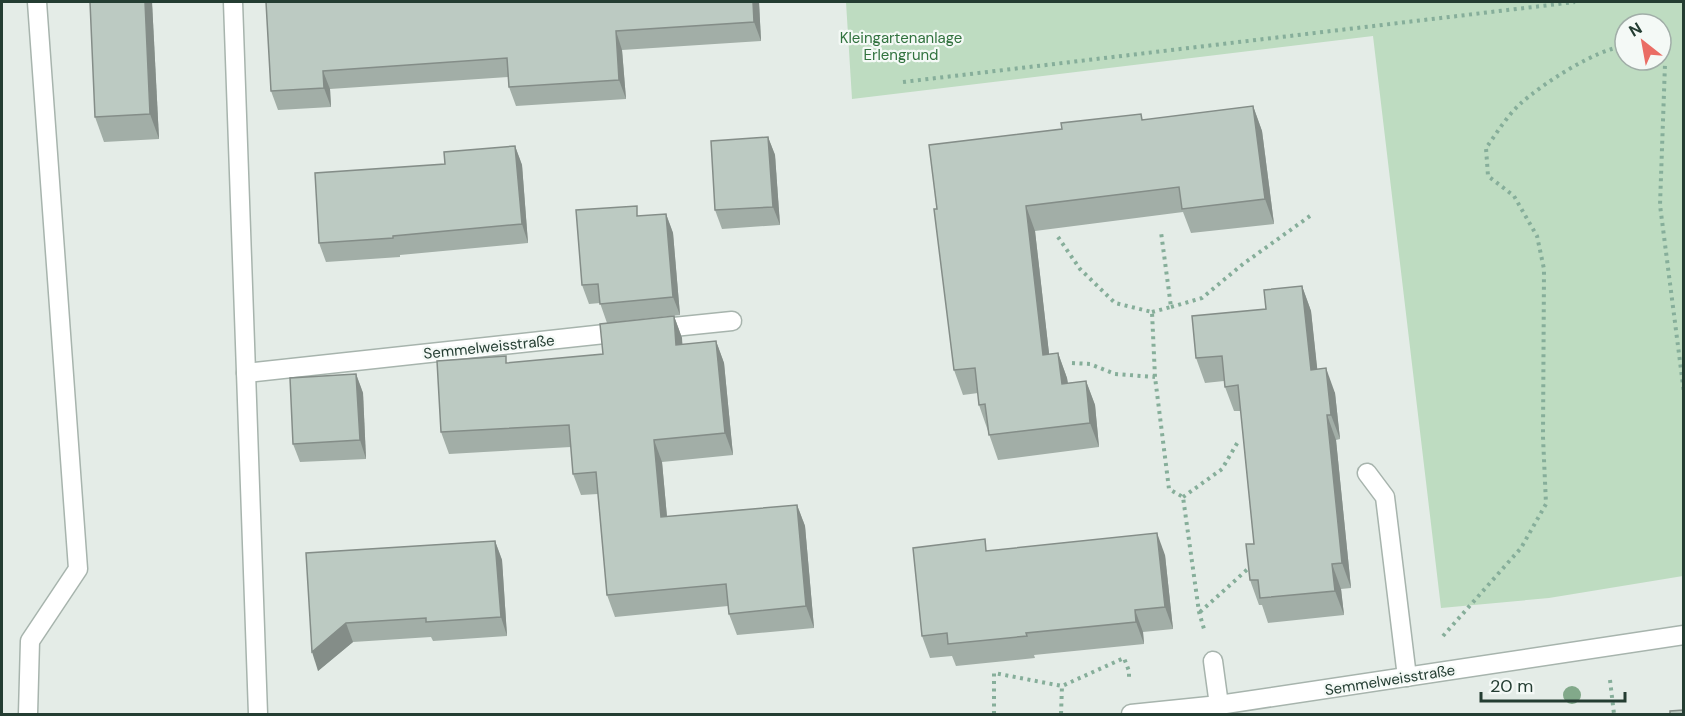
<svg xmlns="http://www.w3.org/2000/svg" width="1685" height="716" font-family="'DM Sans',sans-serif">
	<style>
		.green { fill: #bedcc1; fill-rule: evenodd }
		.lines { fill: none; stroke-linecap: round; stroke-linejoin: round }
		.minor-casing { stroke: #a7b4ad; stroke-width: 21 }
		.path { stroke: #86ae9a; stroke-width: 4; stroke-dasharray: 3 4.5; stroke-linecap: butt }
		.minor { stroke: #fff; stroke-width: 18 }
		.tree { fill: #82a98a }
		.wall { fill: #a2aea7 }
		.shaded-wall { fill: #848d88 }
		.building { fill: #bccac2; stroke: #848d88; stroke-width: 1.5 }
		.labels { text-anchor: middle; dominant-baseline: central; stroke-width: 4.5; stroke-linejoin: round; paint-order: stroke }
		.park-label { font-size: 15px; fill: #31723e; stroke: #f4f9f6 }
		.street-label { font-size: 15px; fill: #243d32; stroke: #f4f9f6 }
	</style>
	<rect width="100%" height="100%" fill="#e4ece7"/>
	<path class="green" d="M846,2h837v574l-134,22 -108,10 -68,-572 -521,63zM1625,24h36v36h-36z"/>
	<g class="lines">
		<defs>
			<g id="minor">
				<path d="M233,2l25,712"/>
				<path d="M654,329l78,-8"/>
				<path d="M246,373l377,-41"/>
				<path d="M1367,473l18,24 22,180"/>
				<path d="M1213,661l6,44"/>
				<path d="M28,714l2,-73 48,-72 -41,-567"/>
				<path d="M1131,714l88,-9 465,-70"/>
			</g>
		</defs>
		<use href="#minor" class="minor-casing"/>
		<g class="path">
			<path d="M1661,60l4,4 -5,141 24,188"/>
			<path d="M903,82l672,-80"/>
			<path d="M1058,237l22,32 35,34 37,9 3,65 14,112 14,8 16,115 5,17"/>
			<path d="M1171,307l31,-9 41,-34 67,-48"/>
			<path d="M1152,312l19,-5 -10,-75"/>
			<path d="M1072,363l18,1 25,10 40,3"/>
			<path d="M1183,497l39,-28 17,-29"/>
			<path d="M1200,612l50,-45"/>
			<path d="M1443,636l78,-88 25,-44 -3,-67 1,-168 -7,-33 -23,-40 -26,-20 -2,-28c10,-14 21,-32 34,-44 22,-20 76,-55 105,-58"/>
			<path d="M1610,680l4,34"/>
			<path d="M994,714v-41l68,13 62,-28 5,13v10"/>
			<path d="M1061,714l1,-28"/>
		</g>
		<use href="#minor" class="minor"/>
	</g>
	<circle class="tree" cx="1572" cy="695" r="9"/>
	<g class="wall">
		<path d="M152,2l7,137 -55,3 -9,-25z"/>
		<path d="M266,2h493l2,39 -139,9 4,49 -110,7 -7,-19 -1,-10 -178,12 1,18 -53,3 -7,-19z"/>
		<path d="M1253,106l9,25 12,93 -83,9 -8,-21 -148,19 14,123 9,-1 9,25 1,5 18,-2 9,24 4,42 -101,13 -19,-55 -1,-12 -15,2 -9,-25 -17,-161 206,-89z"/>
		<path d="M768,137l7,18 5,70 -58,4 -7,-19z"/>
		<path d="M515,146l7,19 6,78 -128,12v2l-74,5 -7,-19 126,-79z"/>
		<path d="M666,214l7,19 7,82 -73,8 -7,-20 -11,1 -7,-19 58,-69z"/>
		<path d="M1302,286l9,25 6,58 18,24 5,46 -4,1 15,148 -10,1 3,26 -76,8 -6,-18h-3l-9,-25 4,-36 -13,-133h-7l-9,-24 -1,-6 -19,2 -9,-25 70,-49z"/>
		<path d="M674,316l8,22v7l34,-4 8,22 9,92 -71,7 5,55 130,-12 8,21 9,102 -77,7 -8,-21 -1,-8 -113,11 -8,-22 -9,-101 -17,1 -8,-21 -2,-27 -122,7 -8,-22 67,-69 95,-9z"/>
		<path d="M356,374l7,19 3,66 -66,3 -7,-18z"/>
		<path d="M495,541l7,19 5,76 -74,5 -2,-4 -78,5 -35,29 -12,-118z"/>
		<path d="M989,551l176,4 8,74 -30,3 1,12 -110,11 1,3 -79,8 -4,-10 -22,2 -8,-22z"/>
	</g>
	<g class="shaded-wall">
		<path d="M145,2h7l7,137 -9,-25z"/>
		<path d="M753,2h6l2,39 -7,-19z"/>
		<path d="M616,31l6,19 4,49 -7,-19z"/>
		<path d="M323,71l7,18 1,18 -7,-19z"/>
		<path d="M1253,106l9,25 12,93 -9,-25z"/>
		<path d="M768,137l7,18 5,70 -7,-18z"/>
		<path d="M515,146l7,19 6,78 -6,-19z"/>
		<path d="M1026,206l9,25 17,148 -9,-24z"/>
		<path d="M666,214l7,19 7,82 -7,-18z"/>
		<path d="M1302,286l9,25 9,83 -9,-24z"/>
		<path d="M674,316l8,22 2,29 -8,-22z"/>
		<path d="M716,341l8,22 9,92 -8,-22z"/>
		<path d="M1058,353l9,25 4,30 -9,-24z"/>
		<path d="M1326,368l9,25 5,46 -9,-24z"/>
		<path d="M356,374l7,19 3,66 -6,-19z"/>
		<path d="M1086,381l9,24 4,42 -9,-24z"/>
		<path d="M1327,415l9,25 15,148 -9,-25z"/>
		<path d="M654,440l8,22 7,77 -8,-22z"/>
		<path d="M797,505l8,21 9,102 -8,-22z"/>
		<path d="M1157,533l8,22 8,74 -8,-22z"/>
		<path d="M495,541l7,19 5,76 -6,-19z"/>
		<path d="M1332,564l9,25 3,26 -9,-24z"/>
		<path d="M1135,610l8,22 1,12 -8,-22z"/>
		<path d="M346,623l7,19 -35,29 -6,-19z"/>
	</g>
	<g class="building">
		<path d="M90,2h55l5,112 -55,3z"/>
		<path d="M266,2h487l1,20 -138,9 3,49 -110,7 -2,-29 -184,13 1,17 -53,3z"/>
		<path d="M1253,106l12,93 -83,10 -3,-22 -153,19 17,149 15,-2 4,31 24,-3 4,42 -101,12 -4,-31 -6,1 -4,-37 -21,2 -20,-161h3l-8,-64 133,-16 -1,-6 80,-9 1,6z"/>
		<path d="M768,137l5,70 -58,3 -4,-69z"/>
		<path d="M515,146l7,78 -129,12v2l-74,5 -4,-70 130,-9 -1,-12z"/>
		<path d="M637,206v10l29,-2 7,83 -73,7 -2,-20 -16,1 -6,-75z"/>
		<path d="M1302,286l9,84 15,-2 5,47h-4l15,148 -10,1 3,27 -75,7 -2,-18h-8l-4,-36h8l-16,-159 -13,2 -3,-31 -26,2 -4,-42 74,-7 -2,-19z"/>
		<path d="M674,316l2,29 40,-4 9,92 -71,7 7,77 136,-12 9,101 -77,8 -3,-30 -119,11 -11,-123 -23,2 -4,-49 -128,7 -4,-71 69,-5v7l97,-9 -3,-30z"/>
		<path d="M356,374l4,66 -67,4 -3,-66z"/>
		<path d="M1157,533l8,74 -30,3 1,12 -110,11 1,3 -79,8 -1,-11 -25,3 -9,-88 72,-9 1,12z"/>
		<path d="M495,541l6,76 -75,5v-4l-80,5 -34,29 -6,-99z"/>
		<path d="M1683,710v4h-13v-3z"/>
	</g>
	<g class="labels">
		<g class="park-label">
			<text x="901" y="38">Kleingartenanlage<tspan x="901" dy="17">Erlengrund</tspan></text>
		</g>
		<g class="street-label">
			<text transform="translate(489 347) rotate(-6)">Semmelweisstraße</text>
			<text transform="translate(1390 680) rotate(-9)">Semmelweisstraße</text>
		</g>
	</g>
	<rect width="1685" height="716" fill="none" stroke="#243d32" stroke-width="6"/>
	<g transform="translate(1643 42) rotate(329)"><circle r="28" fill="#f4f9f6" stroke="#a1aea8" stroke-width="1.5"/>
	<path d="M0-4.5L10 22L0 15L-10 22Z" fill="#ea6d65"/>
	<text y="-9" font-size="16" font-weight="bold" text-anchor="middle" fill="#243d32">N</text>
	</g>
	<path d="M1481 692v9h144v-9" fill="none" stroke="#243d32" stroke-width="3"/>
	<text x="1490" y="692" font-size="18" fill="#243d32" stroke="#f4f9f6" stroke-width="4.5" paint-order="stroke">20 m</text>
</svg>
